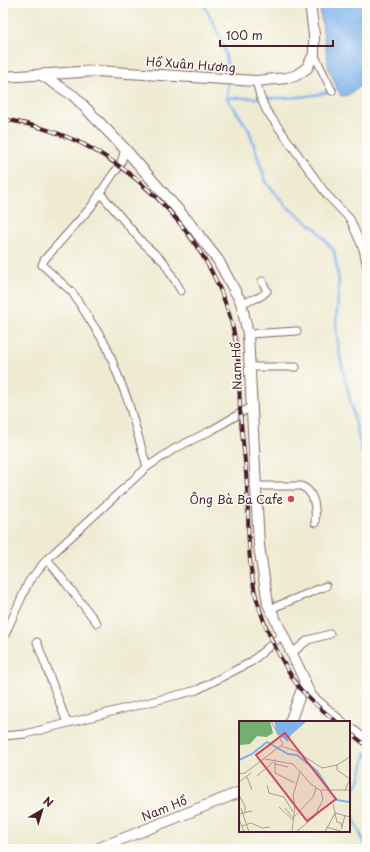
<svg xmlns="http://www.w3.org/2000/svg" width="370" height="852" font-family="'Playpen Sans',sans-serif">
	<style>
		.water { fill: #7fb3ec; stroke: #64698c }
		.lines { fill: none; stroke-linecap: round; stroke-linejoin: round }
		.stream { stroke: #7fb3ec; stroke-width: 2.5 }
		.street-casing { stroke: #846666; stroke-width: 9 }
		.secondary-casing { stroke: #846666; stroke-width: 12 }
		.street { stroke: #fff; stroke-width: 7 }
		.secondary { stroke: #fff; stroke-width: 10 }
		.rail-casing { stroke: #4a1f2b; stroke-width: 4 }
		.rail { stroke: #fdfcf7; stroke-width: 2.5; stroke-dasharray: 8; stroke-linecap: butt }
		.poi-dot { fill: #d1495b; stroke: #fdfcf7; stroke-width: 1.5 }
		.labels { text-anchor: middle; dominant-baseline: central; stroke-width: 3; stroke-linejoin: round; paint-order: stroke }
		.street-label { font-size: 12px; fill: #4a1f2b; stroke: #fdfcf7 }
		.poi-label { font-size: 12px; fill: #4a1f2b; stroke: #fdfcf7; text-anchor: end }
		.inset-river { fill: none; stroke: #7fb3ec; stroke-width: 2 }
		.inset-road { fill: none; stroke: #ad9990; stroke-width: 1 }
		.view { fill: #d1495b; fill-opacity: 0.15; stroke: #d1495b; stroke-width: 2 }
		.inset-edge { fill: none; stroke: #4a1f2b; stroke-width: 2 }
	</style>
	<rect width="100%" height="100%" fill="#fdfcf7"/>
	<filter id="ink" filterUnits="userSpaceOnUse"><feTurbulence type="fractalNoise" baseFrequency=".025" numOctaves="2"/><feDisplacementMap in="SourceGraphic" scale="8" xChannelSelector="R" yChannelSelector="G"/><feConvolveMatrix kernelMatrix="1 2 1 2 8 2 1 2 1" color-interpolation-filters="sRGB"/></filter>
	<filter id="wash" filterUnits="userSpaceOnUse"><feTurbulence type="fractalNoise" baseFrequency=".012" numOctaves="4" result="noise"/><feDisplacementMap in="SourceGraphic" scale="16" xChannelSelector="R" yChannelSelector="G"/><feGaussianBlur stdDeviation="0.9" result="paint"/><feColorMatrix in="noise" values="0 0 0 0 0 0 0 0 0 0 0 0 0 0 0 0 0 1.4 0 .05"/><feComposite in="paint" operator="in"/></filter>
	<g filter="url(#wash)">
		<rect width="100%" height="100%" fill="#efebd3"/>
		<path class="water" d="M319,3h48v78l-19,14 -7,1 -12,-26z"/>
		<g class="lines">
			<g class="stream">
				<path d="M203,3c12,24 26,46 25,74"/>
				<path d="M228,82l-1,16 22,32 17,52 20,24 30,23 18,22 5,31 -3,44 3,26 23,100 5,6"/>
				<path d="M228,98c36,-1 77,4 111,-10"/>
				<path d="M366,753l-6,25 -9,19 -2,11 18,41"/>
			</g>
		</g>
	</g>
	<g filter="url(#ink)">
		<g class="lines">
			<defs>
				<g id="street">
					<path d="M314,54l18,37"/>
					<path d="M256,81l4,15 6,14 61,85 23,24 13,30 4,18"/>
					<path d="M125,149l-5,17 -7,8 -22,33 -47,53 -2,5 30,27 34,53 22,56 19,66"/>
					<path d="M100,193l43,50 21,19 17,29"/>
					<path d="M241,302c9,-1 19,-3 26,-11l-5,-10"/>
					<path d="M248,334l49,-3"/>
					<path d="M250,367h46"/>
					<path d="M256,486h45c15,6 15,24 14,37"/>
					<path d="M47,559l50,64"/>
					<path d="M270,609l56,-23"/>
					<path d="M3,639l26,-58 18,-22 100,-92 27,-18 38,-19 39,-23"/>
					<path d="M37,642l30,81"/>
					<path d="M291,654l17,-14 22,-6"/>
					<path d="M305,681l8,15 30,26"/>
					<path d="M349,726l18,14"/>
					<path d="M3,736l22,-2 172,-44 54,-28 31,-27"/>
				</g>
				<g id="secondary">
					<path d="M43,76l31,20 51,53 62,71 31,40 23,42 7,32 11,212 9,58 37,77 -15,41"/>
					<path d="M3,77l93,-6 160,10 30,-3 9,-2 12,-8 7,-14v-19l-4,-32"/>
					<path d="M97,849l143,-57"/>
				</g>
			</defs>
			<use href="#street" class="street-casing"/>
			<use href="#secondary" class="secondary-casing"/>
			<use href="#street" class="street"/>
			<use href="#secondary" class="secondary"/>
			<defs>
				<g id="rail">
					<path d="M3,119c62,11 106,33 152,77 40,39 71,90 81,147 4,22 3,45 4,67 2,27 6,53 7,79 2,28 0,60 5,87 5,34 17,62 34,91 5,8 10,18 17,25 10,11 23,21 34,30"/>
					<path d="M349,732l18,14"/>
				</g>
			</defs>
			<use href="#rail" class="rail-casing"/>
			<use href="#rail" class="rail"/>
		</g>
	</g>
	<circle class="poi-dot" cx="291" cy="499" r="4"/>
	<g class="labels">
		<g class="street-label">
			<text transform="translate(191 64) rotate(4)">Hồ Xuân Hương</text>
			<text transform="translate(236 366) rotate(-92)">Nam Hồ</text>
			<text transform="translate(164 808) rotate(-22)">Nam Hồ</text>
		</g>
		<g class="poi-label">
			<text x="283" y="499">Ông Bà Ba Cafe</text>
		</g>
	</g>
	<g transform="translate(239 721)">
		<rect width="111" height="111" fill="#efebd3"/>
		<path d="M0,0h31l3,12 -6,4 -10,-1 -7,8 -9,1 -2,-1z" fill="#73af6e"/>
		<path d="M35,0l10,1 23,-1 -16,14 -3,7 -11,-9z" fill="#7fb3ec"/>
		<path class="inset-river" d="M0,39l13,-6 15,-12 21,12 9,1 20,16 12,18M91,71l7,8 13,2"/>
		<path class="inset-road" d="M42,25l15,5 26,17 15,-3 13,-8M26,38l28,5 18,20 10,7 2,9 -9,17 -18,15M36,38v14l20,10M36,43l13,3M98,44v5l13,9M0,53l6,-1 38,-29 -12,-23M18,55l16,-14M8,56l5,13M0,61l12,-9M28,64l2,8 15,4 9,15M82,69h29M106,69l5,-11M0,74l6,11v6M94,83l4,18 4,1 1,6M40,86l15,14M2,87l8,24M46,87l9,11M0,93l13,-3M55,96l19,-20 3,-9M0,98l5,13M3,105l9,-3 11,5 8,-1M87,106l15,4M103,106l3,-12M53,111l3,-26 -2,-10 7,-24M86,111l10,-19 15,4"/>
		<path class="view" d="M46,12l51,66 -29,22 -51,-66z"/>
		<rect width="111" height="111" class="inset-edge"/>
	</g>
	<rect width="370" height="852" fill="none" stroke="#fdfcf7" stroke-width="16"/>
	<g transform="translate(42 810) rotate(38)" stroke="#fdfcf7" stroke-width="3" paint-order="stroke">
	<path d="M0-3L7 15L0 10L-7 15Z" fill="#4a1f2b"/>
	<text y="-6" font-size="11" font-weight="bold" text-anchor="middle" fill="#4a1f2b">N</text>
	</g>
	<path d="M220 40v6h113v-6" fill="none" stroke="#4a1f2b" stroke-width="2"/>
	<text x="226" y="40" font-size="12" fill="#4a1f2b" stroke="#fdfcf7" stroke-width="3" paint-order="stroke">100 m</text>
</svg>
